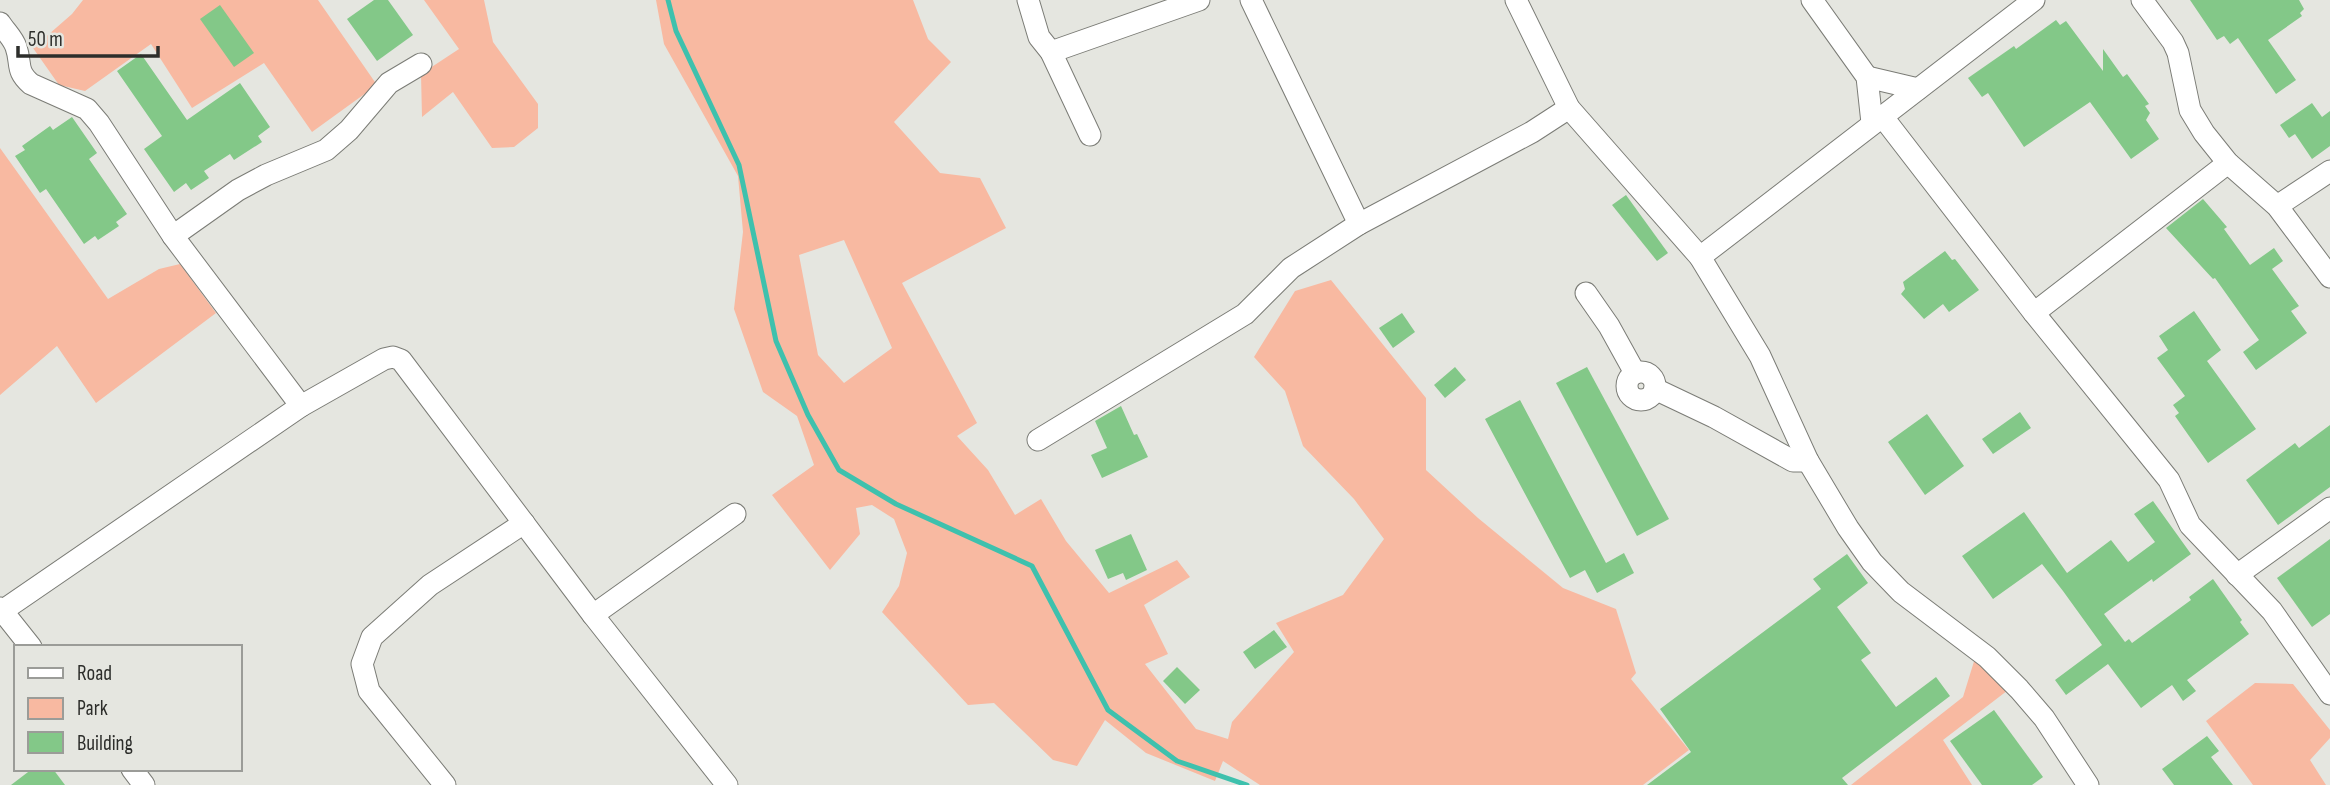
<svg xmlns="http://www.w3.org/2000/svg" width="2330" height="785" font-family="'Sofia Sans Condensed',sans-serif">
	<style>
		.green { fill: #f8b9a1; fill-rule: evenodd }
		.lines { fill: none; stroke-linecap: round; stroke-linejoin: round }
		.stream { stroke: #3ec1ad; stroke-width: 5 }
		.building { fill: #83c888 }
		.minor-casing { stroke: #7b7c76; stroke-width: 23 }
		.minor { stroke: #fff; stroke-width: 21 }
	</style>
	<rect width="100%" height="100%" fill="#e5e6e0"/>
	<g class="green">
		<path d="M83,0h235l59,85 -65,47 -48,-69 -72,45 -41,-64 -66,47 -26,-6 -26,-37 39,-34z"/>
		<path d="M424,0h60l9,42 45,62v24l-24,19 -22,1 -39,-56 -31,25 -1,-43 38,-25z"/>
		<path d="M656,0h257l15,39 23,23 -57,60 46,51 40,5 26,50 -104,55 75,140 -20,13 31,34 27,45 26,-16 25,42 43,52 68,-33 13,17 -46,28 24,49 -23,10 51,65 32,10 4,-17 62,-70 -18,-29 67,-28 41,-56 -30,-40 -51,-53 -18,-55 -31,-34 41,-66 36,-11 95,118v72l52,48 85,70 53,21 20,64 -5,6 58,71 -46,35h-383l-37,-24 -8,20 -69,-28 -41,-33 -28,46 -24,-6 -59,-57 -26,2 -86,-93 17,-26 8,-33 -13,-34 -22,-14 -16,3 4,26 -30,36 -58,-75 42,-30 -17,-49 -34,-24 -29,-83 9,-77 -5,-56 -74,-132zM844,240l48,108 -48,35 -26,-28 -19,-100z"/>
		<path d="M0,148l108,151 51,-30 21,-5 36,49 -120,90 -39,-57 -57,49z"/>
		<path d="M1976,655l36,32 -69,53 29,45h-121l112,-88z"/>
		<path d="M2255,683l38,1 37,46v8l-20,22 16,25h-73l-47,-64z"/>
	</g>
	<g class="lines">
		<path class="stream" d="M668,0l8,31 63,134 37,176 32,74 31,55 57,34 136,62 76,144 69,51 70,24"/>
	</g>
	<g class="building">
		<path d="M374,0h14l25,35 -36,26 -30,-42z"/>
		<path d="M2190,0h109l5,9 -4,4 2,3 -34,24 28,40 -20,14 -38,-56 -8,6 -6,-8 -7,4z"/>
		<path d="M220,5l34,48 -20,14 -34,-48z"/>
		<path d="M2056,20l4,5 6,-4 37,50v-22l20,28 4,-3 22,30 -4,2 5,7 -4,7 13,19 -28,20 -41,-57 -66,45 -36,-54 -6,4 -14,-19 46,-32 2,3z"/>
		<path d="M141,54l46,66 53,-37 30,44 -12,9 4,6 -28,18 -4,-6 -26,17 5,7 -18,12 -5,-7 -12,9 -30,-43 18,-13 -45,-65z"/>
		<path d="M2312,103l10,14 8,-6v35l-18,13 -17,-25 -6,4 -9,-13z"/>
		<path d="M72,117l25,36 -8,6 38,55 -11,8 3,4 -21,14 -3,-4 -11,8 -38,-55 -6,4 -25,-37 10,-6 -3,-4 28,-20 3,4z"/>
		<path d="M1626,195l42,58 -11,8 -45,-56z"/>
		<path d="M2203,199l24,28 -3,2 26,36 24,-17 9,13 -11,8 27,37 -8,5 16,22 -51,37 -13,-18 16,-12 -44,-62 -2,1 -47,-51z"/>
		<path d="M1945,251l7,9 3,-1 24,31 -30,22 -6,-8 -19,15 -23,-25 4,-5 -2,-7z"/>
		<path d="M2194,311l27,39 -14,11 49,68 -48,34 -33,-47 4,-3 -6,-8 12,-9 -28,-38 11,-8 -9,-14z"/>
		<path d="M1402,313l13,19 -22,16 -14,-20z"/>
		<path d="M1455,367l11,13 -21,18 -11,-13z"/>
		<path d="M1587,367l82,152 -32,17 -81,-153z"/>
		<path d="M1520,400l86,163 18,-10 10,20 -37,20 -12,-23 -15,8 -85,-159z"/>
		<path d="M1121,406l13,29 3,-1 11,23 -46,21 -11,-23 16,-7 -12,-27z"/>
		<path d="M2020,412l11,16 -38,26 -11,-15z"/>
		<path d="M1927,414l37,52 -39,29 -37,-53z"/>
		<path d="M2330,425v62l-52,38 -32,-45 49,-37 4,5z"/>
		<path d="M2153,501l38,53 -38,28 -1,-3 -48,35 21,28 4,-3 3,4 59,-43 -2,-3 24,-18 29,41 -2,2 9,12 -62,46 9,11 -13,10 -11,-16 -31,23 -33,-44 -42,31 -11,-15 47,-35 -39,-54 -21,-27 -49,35 -31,-43 62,-44 43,61 44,-33 17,22 27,-20 -21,-28z"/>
		<path d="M1131,534l16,36 -21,10 -3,-7 -15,6 -13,-29z"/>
		<path d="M2330,539v75l-18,13 -35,-49z"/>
		<path d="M1847,554l21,29 -31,24 34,46 -10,7 35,47 40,-30 14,19 -108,82 6,7h-201l44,-33 -31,-43 161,-120 -8,-10z"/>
		<path d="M1274,630l13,17 -32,22 -12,-17z"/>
		<path d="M1177,667l23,23 -15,14 -22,-23z"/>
		<path d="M1994,710l49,67 -11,8h-50l-32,-44z"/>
		<path d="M2207,736l12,15 -8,6 22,28h-59l-12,-16z"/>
		<path d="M32,769h21l12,16h-54z"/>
	</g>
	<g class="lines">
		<defs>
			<g id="minor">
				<path d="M1028,0l11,37 12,15 39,83"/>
				<path d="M1251,0l108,224"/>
				<path d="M1516,0l53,108 131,149 60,99 48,105 40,67 24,34 29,30 86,65 32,32 25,29 44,67"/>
				<path d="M1812,0l55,77 5,46"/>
				<path d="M2142,0l31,42 5,11 12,57 14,23 24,30 49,43 53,71"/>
				<path d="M0,23c5,8 13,15 16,24 6,17 -1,23 15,37l56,25 12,14 74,113 128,170"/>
				<path d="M1051,52l148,-52"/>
				<path d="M1867,77l51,12"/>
				<path d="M1882,116l152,197 135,167 21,45 82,86 58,83"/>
				<path d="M2277,206l53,-35"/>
				<path d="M173,236l65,-46 28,-15 60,-25 23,-20 40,-47 32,-19"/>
				<path d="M1700,257l334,-257"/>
				<path d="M1586,293l23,33 26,47"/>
				<path d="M2034,313l194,-150"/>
				<circle cx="1641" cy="386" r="14"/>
				<path d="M1655,389l59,28 79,44h15"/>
				<path d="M1038,440l207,-126 46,-46 68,-44 173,-92 37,-24"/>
				<path d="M2237,575l93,-67"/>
				<path d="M0,608l31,39"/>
				<path d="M2,611l299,-205 83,-47 9,-2 8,3 192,255 134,170"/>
				<path d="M593,615l142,-101"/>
				<path d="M132,769l12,16"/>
				<path d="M445,785l-76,-94 -7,-27 10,-27 58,-52 94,-62"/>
			</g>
		</defs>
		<use href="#minor" class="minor-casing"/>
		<use href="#minor" class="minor"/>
	</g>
	<rect x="14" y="645" width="228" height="126" fill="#e5e6e0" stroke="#9b9c98" stroke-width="2"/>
	<rect x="28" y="668" width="35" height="10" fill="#ffffff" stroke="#9b9c98" stroke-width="2"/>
	<text x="77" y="680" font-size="21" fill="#2d2e2b">Road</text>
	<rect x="28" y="698" width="35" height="21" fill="#f8b9a1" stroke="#9b9c98" stroke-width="2"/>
	<text x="77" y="715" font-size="21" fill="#2d2e2b">Park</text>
	<rect x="28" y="732" width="35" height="21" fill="#83c888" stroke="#9b9c98" stroke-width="2"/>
	<text x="77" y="750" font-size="21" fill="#2d2e2b">Building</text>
	<path d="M18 46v10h140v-10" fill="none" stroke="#2d2e2b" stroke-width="3.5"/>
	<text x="28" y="46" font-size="21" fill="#2d2e2b" stroke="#e5e6e0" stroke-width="5" paint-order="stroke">50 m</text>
</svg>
